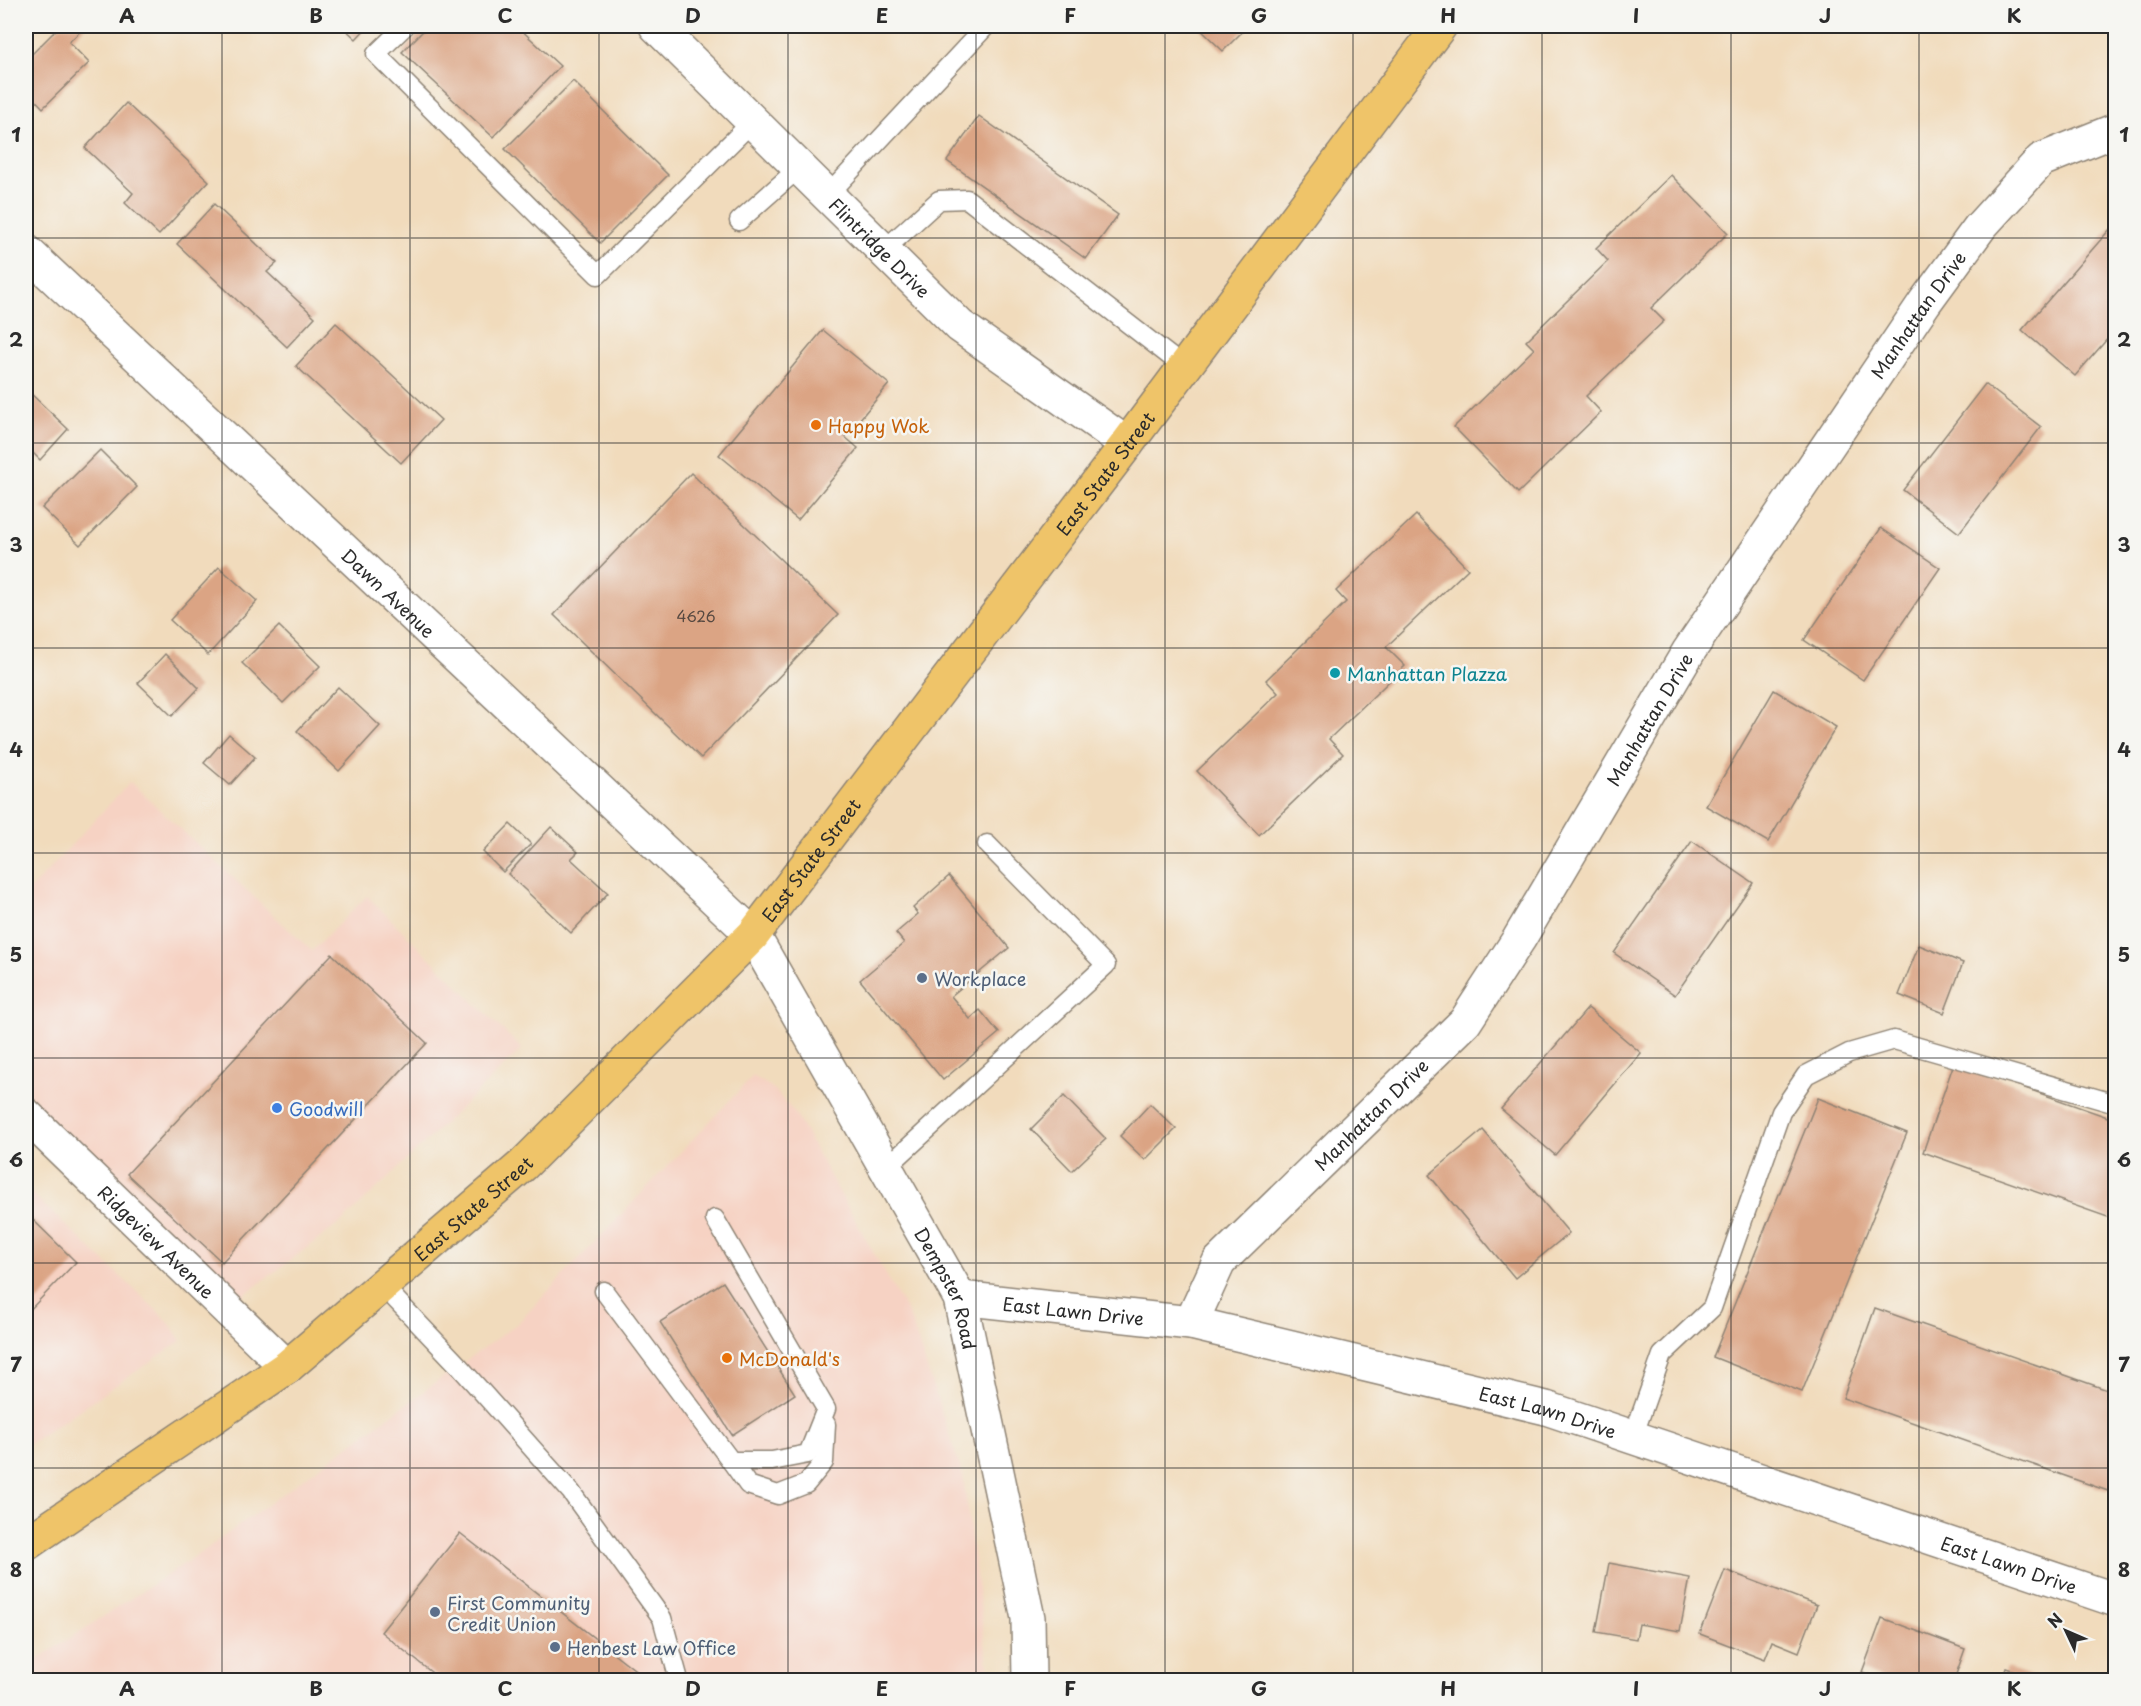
<svg xmlns="http://www.w3.org/2000/svg" width="2141" height="1706" font-family="'Playpen Sans',sans-serif">
	<style>
		.built { fill: #f6d2c3 }
		.building { fill: #dba484 }
		.lines { fill: none; stroke-linecap: round; stroke-linejoin: round }
		.service-casing { stroke: #8e8374; stroke-width: 21 }
		.minor-casing { stroke: #8e8374; stroke-width: 36 }
		.primary-casing { stroke: #8e8374; stroke-width: 36 }
		.service { stroke: #fff; stroke-width: 18 }
		.minor { stroke: #fff; stroke-width: 33 }
		.primary { stroke: #efc469; stroke-width: 33 }
		.grid { fill: none; stroke: #2b2b2b; stroke-width: 1.5; stroke-opacity: 0.55 }
		.food-dot { fill: #e8710a; stroke: #f6f6f2; stroke-width: 2 }
		.culture-dot { fill: #0f9aa8; stroke: #f6f6f2; stroke-width: 2 }
		.service-dot { fill: #5c6f8a; stroke: #f6f6f2; stroke-width: 2 }
		.shop-dot { fill: #3f7fe0; stroke: #f6f6f2; stroke-width: 2 }
		.labels { text-anchor: middle; dominant-baseline: central; stroke-width: 5; stroke-linejoin: round; paint-order: stroke }
		.number-label { font-size: 15px; fill: #574941 }
		.street-label { font-size: 18px; fill: #2b2b2b; stroke: #f6f6f2 }
		.food-label { font-size: 18px; fill: #c56008; stroke: #f6f6f2; text-anchor: start }
		.culture-label { font-size: 18px; fill: #0d838f; stroke: #f6f6f2; text-anchor: start }
		.service-label { font-size: 18px; fill: #4e5e75; stroke: #f6f6f2; text-anchor: start }
		.shop-label { font-size: 18px; fill: #366cbe; stroke: #f6f6f2; text-anchor: start }
		.neatline { fill: none; stroke: #2b2b2b; stroke-width: 2 }
		.grid-label { font-size: 20px; text-anchor: middle; font-weight: bold; fill: #2b2b2b }
	</style>
	<rect width="100%" height="100%" fill="#f6f6f2"/>
	<filter id="ink" filterUnits="userSpaceOnUse"><feTurbulence type="fractalNoise" baseFrequency=".0167" numOctaves="2"/><feDisplacementMap in="SourceGraphic" scale="12" xChannelSelector="R" yChannelSelector="G"/><feConvolveMatrix kernelMatrix="1 2 1 2 8 2 1 2 1" color-interpolation-filters="sRGB"/></filter>
	<filter id="wash" filterUnits="userSpaceOnUse"><feTurbulence type="fractalNoise" baseFrequency=".008" numOctaves="4" result="noise"/><feDisplacementMap in="SourceGraphic" scale="24" xChannelSelector="R" yChannelSelector="G"/><feGaussianBlur stdDeviation="1.35" result="paint"/><feColorMatrix in="noise" values="0 0 0 0 0 0 0 0 0 0 0 0 0 0 0 0 0 1.4 0 .05"/><feComposite in="paint" operator="in"/></filter>
	<g filter="url(#wash)">
		<rect width="100%" height="100%" fill="#f1dbbc"/>
		<g class="built">
			<path d="M130,782l182,169 55,-55 155,153 -179,172 -106,79 -211,-202v-204z"/>
			<path d="M753,1076l18,11 23,25 116,205 53,159 27,204h-964v-13l179,-117 313,-227z"/>
			<path d="M26,1188l142,133 13,20 -155,105z"/>
		</g>
		<g id="blocks">
			<g class="building">
				<path d="M60,26h26l-17,16 20,21 -46,45 -17,-18v-30z"/>
				<path d="M342,26h26l-12,13z"/>
				<path d="M428,26h89l43,40 -67,71 -91,-85z"/>
				<path d="M1197,26h51l-25,25z"/>
				<path d="M573,81l95,94 -68,68 -95,-94z"/>
				<path d="M126,103l83,78 -50,54 -34,-32 8,-10 -48,-45z"/>
				<path d="M979,116l139,99 -32,44 -139,-98z"/>
				<path d="M1671,175l57,58 -77,75 13,13 -78,75 15,16 -83,81 -64,-66 80,-78 -8,-8 82,-80 -12,-13z"/>
				<path d="M214,204l63,59 -10,9 48,45 -28,30 -110,-103z"/>
				<path d="M2111,228l5,4v97l-41,47 -53,-46z"/>
				<path d="M336,323l105,97 -40,43 -105,-97z"/>
				<path d="M823,330l66,54 -44,53 13,11 -60,72 -79,-65z"/>
				<path d="M1985,384l56,43 -82,106 -56,-43z"/>
				<path d="M28,391l40,38 -28,31 -14,-14v-53z"/>
				<path d="M100,450l37,37 -57,58 -38,-37z"/>
				<path d="M691,473l147,142 -137,143 -147,-143z"/>
				<path d="M1416,515l52,54 -82,78 19,19 -76,73 14,15 -84,81 -62,-64 81,-78 -12,-13 80,-78 -10,-11z"/>
				<path d="M1881,528l59,40 -77,112 -59,-40z"/>
				<path d="M219,567l38,34 -49,54 -38,-35z"/>
				<path d="M279,626l41,40 -37,37 -41,-40z"/>
				<path d="M165,654l34,34 -27,28 -34,-33z"/>
				<path d="M338,687l42,39 -41,45 -42,-40z"/>
				<path d="M1774,690l62,37 -68,115 -62,-36z"/>
				<path d="M229,734l26,23 -25,28 -26,-22z"/>
				<path d="M510,824l21,20 -28,28 -20,-20z"/>
				<path d="M551,827l27,25 -7,7 37,34 -37,40 -63,-59z"/>
				<path d="M1692,841l61,42 -78,112 -61,-42z"/>
				<path d="M949,876l60,72 -58,48 19,23 10,-9 19,23 -56,47 -83,-100 44,-37 -8,-10 22,-19 -5,-6z"/>
				<path d="M1919,945l44,18 -19,50 -45,-18z"/>
				<path d="M332,954l95,89 -205,219 -95,-88z"/>
				<path d="M1588,1008l53,45 -86,102 -54,-46z"/>
				<path d="M1954,1063l162,57v100l-193,-68z"/>
				<path d="M1064,1096l42,43 -34,32 -41,-42z"/>
				<path d="M1818,1098l89,35 -105,259 -89,-35z"/>
				<path d="M1150,1104l26,25 -31,31 -25,-24z"/>
				<path d="M1483,1130l86,103 -54,45 -86,-103z"/>
				<path d="M26,1213l50,49 -50,52z"/>
				<path d="M723,1282l72,112 -63,41 -72,-113z"/>
				<path d="M1875,1308l241,85v76l-8,22 -265,-93z"/>
				<path d="M460,1533l188,147h-207l-60,-48z"/>
				<path d="M1609,1563l81,15 -10,53 -41,-7 -3,15 -40,-7z"/>
				<path d="M1725,1570l92,35 -18,47 -27,-11 -7,18 -65,-25z"/>
				<path d="M1882,1618l83,31 -11,31h-68l-24,-8z"/>
				<path d="M2006,1668l36,12h-40z"/>
			</g>
		</g>
	</g>
	<g filter="url(#ink)">
		<use href="#blocks" fill-opacity="0" stroke="#8e8374" stroke-width="1.5"/>
		<g class="lines">
			<defs>
				<g id="service">
					<path d="M405,26l-29,28 222,221 155,-154"/>
					<path d="M828,195l158,-169"/>
					<path d="M739,221l61,-54"/>
					<path d="M884,250l55,-50 28,-1 217,168"/>
					<path d="M886,1168l220,-203 -119,-121"/>
					<path d="M382,1285l76,80 113,127 91,126 17,62"/>
					<path d="M604,1291l127,170h41l36,-7 18,-45 -111,-190"/>
					<path d="M1633,1437l29,-82 50,-47 69,-196 25,-37 43,-22 45,-13 222,64"/>
					<path d="M731,1461l17,24 30,10 28,-11 18,-22 2,-38"/>
				</g>
				<g id="minor">
					<path id="s1" d="M656,26l304,300 167,118"/>
					<path id="s2" d="M26,251l727,684 207,363 68,320 1,62"/>
					<path id="s3" d="M26,1115l261,252"/>
					<path id="s4" d="M960,1298l231,25 355,85 570,192"/>
					<path id="s5" d="M1191,1323l28,-61 246,-240 54,-83 170,-288 236,-349 55,-75 61,-67 75,-30"/>
				</g>
				<g id="primary">
					<path id="s6" d="M26,1544l261,-177 236,-202 230,-230 374,-491 313,-418"/>
				</g>
			</defs>
			<use href="#service" class="service-casing"/>
			<use href="#minor" class="minor-casing"/>
			<use href="#primary" class="primary-casing"/>
			<use href="#service" class="service"/>
			<use href="#minor" class="minor"/>
			<use href="#primary" class="primary"/>
		</g>
	</g>
	<path class="grid" d="M222,26v1654M410,26v1654M599,26v1654M788,26v1654M976,26v1654M1165,26v1654M1353,26v1654M1542,26v1654M1731,26v1654M1919,26v1654M26,238h2090M26,443h2090M26,648h2090M26,853h2090M26,1058h2090M26,1263h2090M26,1468h2090"/>
	<g class="food-dot">
		<circle cx="816" cy="425" r="6"/>
		<circle cx="727" cy="1358" r="6"/>
	</g>
	<circle class="culture-dot" cx="1335" cy="673" r="6"/>
	<g class="service-dot">
		<circle cx="922" cy="978" r="6"/>
		<circle cx="435" cy="1612" r="6"/>
		<circle cx="555" cy="1647" r="6"/>
	</g>
	<circle class="shop-dot" cx="277" cy="1108" r="6"/>
	<g class="labels">
		<g class="number-label">
			<text x="696" y="615">4626</text>
		</g>
		<g class="street-label">
			<text stroke="none"><textPath href="#s1" startOffset="315">Flintridge Drive</textPath></text>
			<text stroke="none"><textPath href="#s5" startOffset="1251">Manhattan Drive</textPath></text>
			<text stroke="none"><textPath href="#s6" startOffset="1532">East State Street</textPath></text>
			<text stroke="none"><textPath href="#s2" startOffset="498">Dawn Avenue</textPath></text>
			<text stroke="none"><textPath href="#s5" startOffset="765">Manhattan Drive</textPath></text>
			<text stroke="none"><textPath href="#s6" startOffset="1046">East State Street</textPath></text>
			<text stroke="none"><textPath href="#s5" startOffset="279">Manhattan Drive</textPath></text>
			<text stroke="none"><textPath href="#s6" startOffset="560">East State Street</textPath></text>
			<text stroke="none"><textPath href="#s3" startOffset="182">Ridgeview Avenue</textPath></text>
			<text stroke="none"><textPath href="#s2" startOffset="1402">Dempster Road</textPath></text>
			<text stroke="none"><textPath href="#s4" startOffset="114">East Lawn Drive</textPath></text>
			<text stroke="none"><textPath href="#s4" startOffset="600">East Lawn Drive</textPath></text>
			<text stroke="none"><textPath href="#s4" startOffset="1086">East Lawn Drive</textPath></text>
		</g>
		<g class="food-label">
			<text x="828" y="425">Happy Wok</text>
			<text x="739" y="1358">McDonald's</text>
		</g>
		<g class="culture-label">
			<text x="1347" y="673">Manhattan Plazza</text>
		</g>
		<g class="service-label">
			<text x="934" y="978">Workplace</text>
			<text x="447" y="1602">First Community<tspan x="447" dy="21">Credit Union</tspan></text>
			<text x="567" y="1647">Henbest Law Office</text>
		</g>
		<g class="shop-label">
			<text x="289" y="1108">Goodwill</text>
		</g>
	</g>
	<rect width="2141" height="1706" fill="none" stroke="#f6f6f2" stroke-width="66"/>
	<g transform="translate(2066 1631) rotate(314)" stroke="#f6f6f2" stroke-width="4.5" paint-order="stroke">
	<path d="M0-4.5L10 22L0 15L-10 22Z" fill="#2b2b2b"/>
	<text y="-9" font-size="16" font-weight="bold" text-anchor="middle" fill="#2b2b2b">N</text>
	</g>
	<rect x="33" y="33" width="2075" height="1640" class="neatline"/>
	<g class="grid-label">
		<text x="127" y="23">A</text>
		<text x="316" y="23">B</text>
		<text x="505" y="23">C</text>
		<text x="693" y="23">D</text>
		<text x="882" y="23">E</text>
		<text x="1070" y="23">F</text>
		<text x="1259" y="23">G</text>
		<text x="1448" y="23">H</text>
		<text x="1636" y="23">I</text>
		<text x="1825" y="23">J</text>
		<text x="2014" y="23">K</text>
		<text x="16" y="142">1</text>
		<text x="2124" y="142">1</text>
		<text x="16" y="347">2</text>
		<text x="2124" y="347">2</text>
		<text x="16" y="552">3</text>
		<text x="2124" y="552">3</text>
		<text x="16" y="757">4</text>
		<text x="2124" y="757">4</text>
		<text x="16" y="962">5</text>
		<text x="2124" y="962">5</text>
		<text x="16" y="1167">6</text>
		<text x="2124" y="1167">6</text>
		<text x="16" y="1372">7</text>
		<text x="2124" y="1372">7</text>
		<text x="16" y="1577">8</text>
		<text x="2124" y="1577">8</text>
		<text x="127" y="1696">A</text>
		<text x="316" y="1696">B</text>
		<text x="505" y="1696">C</text>
		<text x="693" y="1696">D</text>
		<text x="882" y="1696">E</text>
		<text x="1070" y="1696">F</text>
		<text x="1259" y="1696">G</text>
		<text x="1448" y="1696">H</text>
		<text x="1636" y="1696">I</text>
		<text x="1825" y="1696">J</text>
		<text x="2014" y="1696">K</text>
	</g>
</svg>
